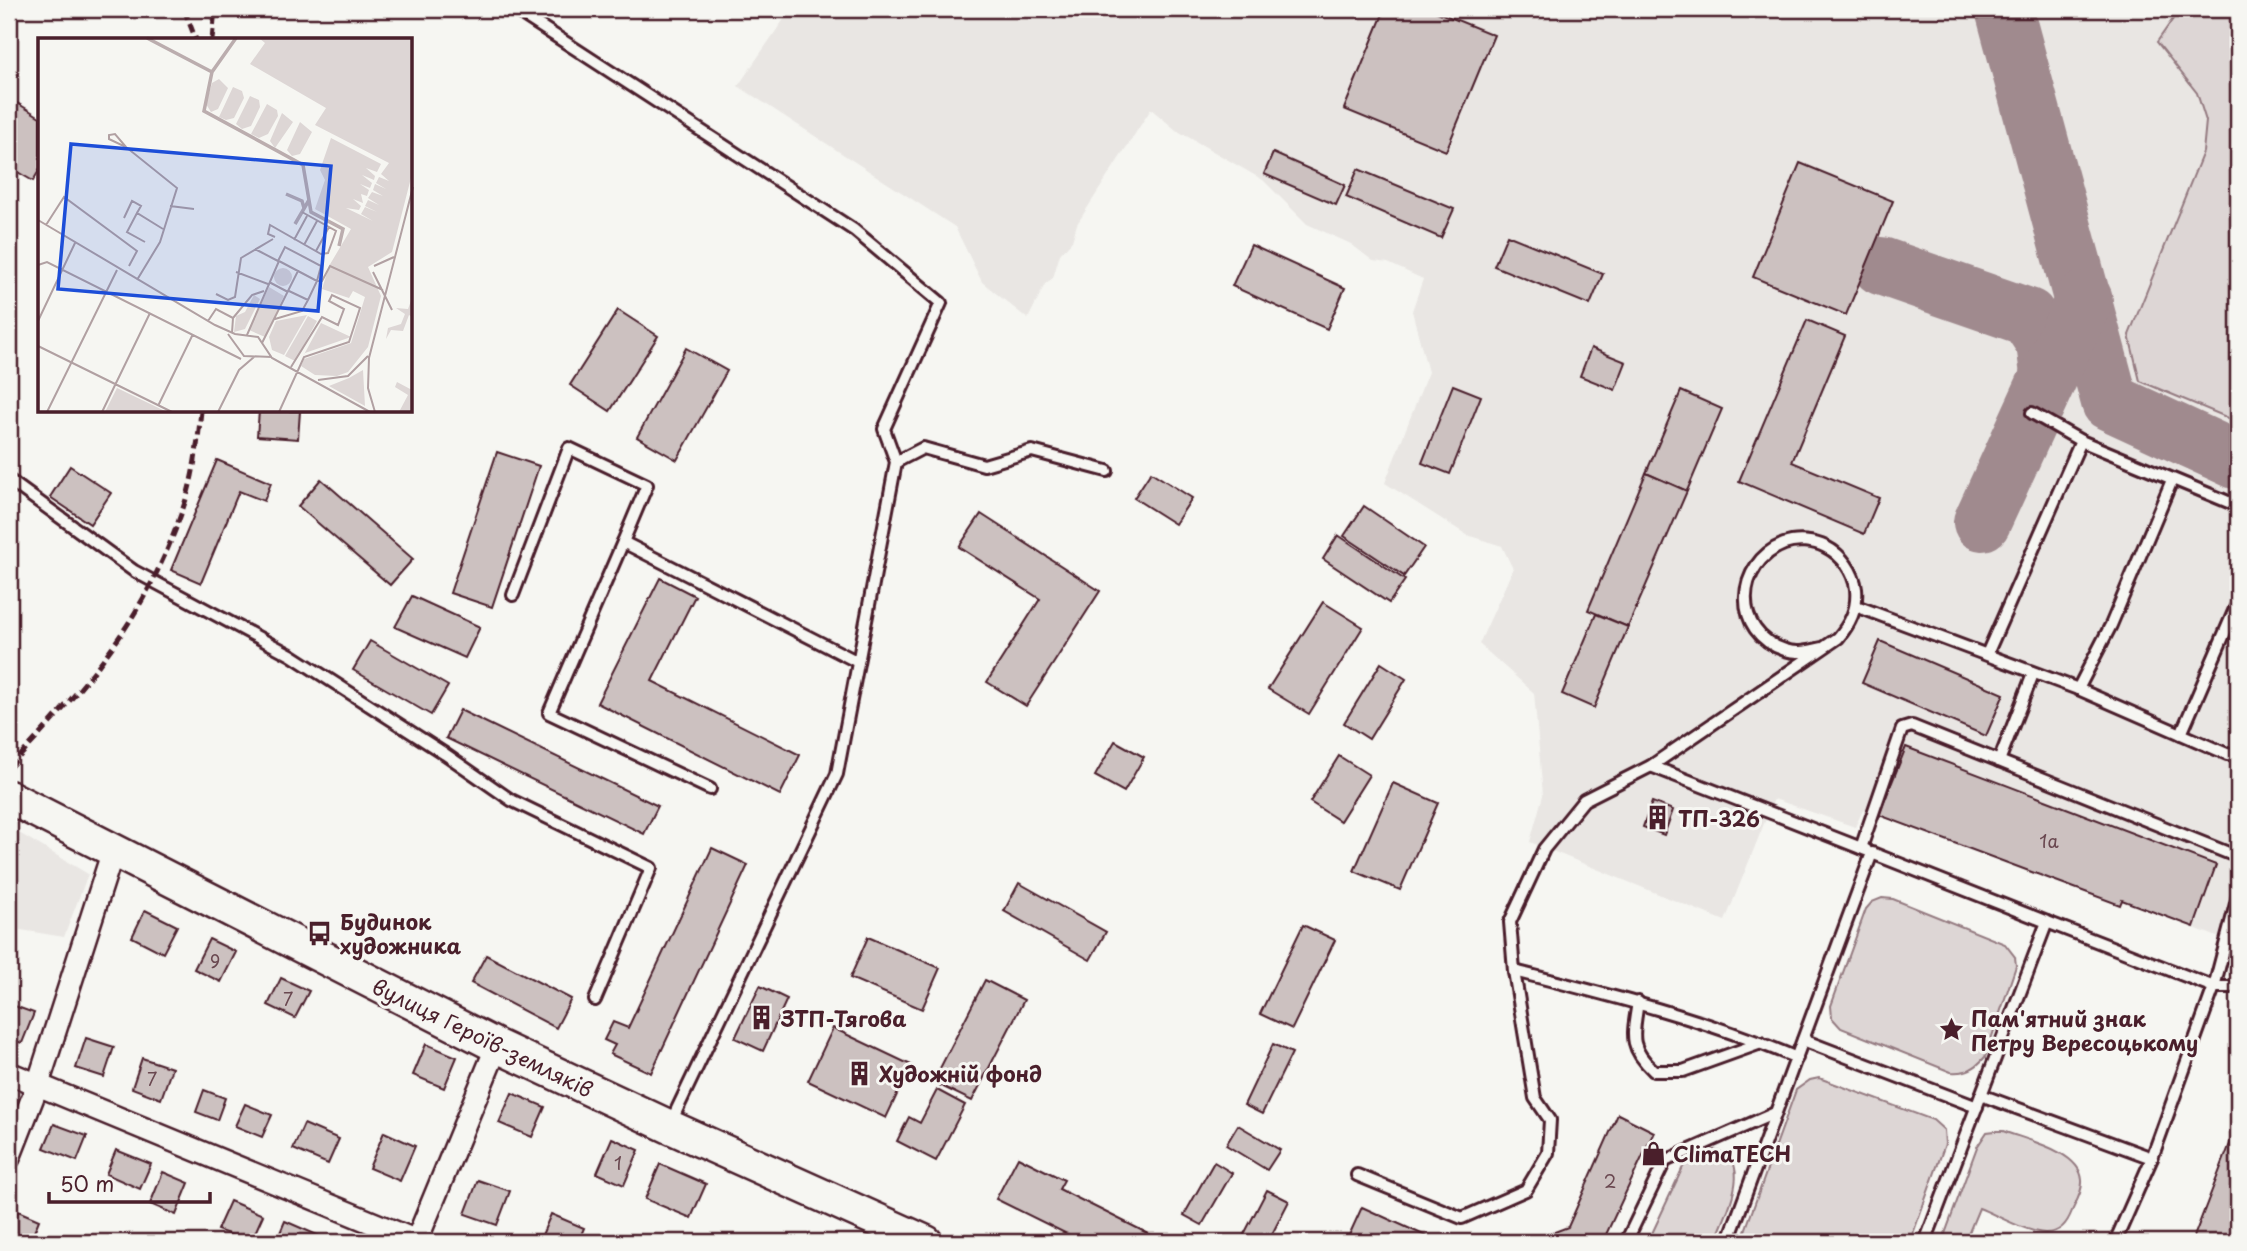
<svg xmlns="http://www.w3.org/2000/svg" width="2247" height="1251" font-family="'Playpen Sans',sans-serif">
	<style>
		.built { fill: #e9e6e3 }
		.green { fill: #ddd6d5; stroke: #947a80; stroke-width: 2 }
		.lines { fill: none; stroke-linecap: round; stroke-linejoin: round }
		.taxiway { stroke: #a08a8e; stroke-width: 58 }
		.building { fill: #ccc1c0; stroke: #4a1f2b; stroke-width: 2 }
		.lane-casing { stroke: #4a1f2b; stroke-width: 16 }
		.street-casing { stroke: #4a1f2b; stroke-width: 26 }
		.primary-casing { stroke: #4a1f2b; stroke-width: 37 }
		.lane { stroke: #f6f6f2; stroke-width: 10 }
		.street { stroke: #f6f6f2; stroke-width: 21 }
		.primary { stroke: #f6f6f2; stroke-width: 32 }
		.rail { stroke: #4a1f2b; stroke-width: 5; stroke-dasharray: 10 5; stroke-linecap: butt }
		.labels { text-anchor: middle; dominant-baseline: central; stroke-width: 6; stroke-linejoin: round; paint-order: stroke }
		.number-label { font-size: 18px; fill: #6a4850 }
		.poi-label { font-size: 21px; font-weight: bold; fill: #4a1f2b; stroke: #f6f6f2; text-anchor: start }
		.street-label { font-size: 21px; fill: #4a1f2b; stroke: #f6f6f2 }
		.inset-river { fill: none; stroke: #bbadae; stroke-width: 3.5 }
		.inset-road { fill: none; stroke: #b1a0a2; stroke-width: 2 }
		.view { fill: #1d4ed8; fill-opacity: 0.15; stroke: #1d4ed8; stroke-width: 3.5 }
		.inset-edge { fill: none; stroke: #4a1f2b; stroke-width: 3.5 }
	</style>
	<rect width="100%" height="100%" fill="#f6f6f2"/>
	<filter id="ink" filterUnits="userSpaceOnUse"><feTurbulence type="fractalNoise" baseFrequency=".0143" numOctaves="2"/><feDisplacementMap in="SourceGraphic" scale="14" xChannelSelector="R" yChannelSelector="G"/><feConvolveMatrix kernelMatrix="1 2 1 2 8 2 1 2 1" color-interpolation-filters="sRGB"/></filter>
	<g filter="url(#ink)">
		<g class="built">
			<path d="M791,9h1447v936l-116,-45 -2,5 -257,-95 -8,17 -81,-28 -49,122 -195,-79 13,-47 -9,-102 -55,-49 34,-75 -11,-23 -35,-11 -82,-52 43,-111 -16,-61 11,-32 -35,-16 -15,-2 -22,-17 -44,-20 -44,-44 -87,-50 -25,-21 -74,115 -5,17 -12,13 -7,24 -8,6 -17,35 -46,-37 -27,-55 -217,-141z"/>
			<path d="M9,827l79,47 -24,63 -55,-9z"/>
		</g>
		<g class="green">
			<path d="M2180,9h58v413l-98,-41 -11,-46 74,-183 3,-31 -9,-28 -40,-51z"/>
			<path d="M1882,898l11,1 112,45 10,13 1,9 -31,91c-10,12 -19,16 -34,15l-110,-44 -9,-10 -1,-12 35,-97 6,-7z"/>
			<path d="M1819,1078l114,42 11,10 1,14 -35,98h-169l55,-152 14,-10z"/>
			<path d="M1995,1131h8c23,9 77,20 79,49 1,11 -6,22 -10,31 -5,13 -12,22 -27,22 -19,-1 -48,-18 -66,-25l-14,34h-23l35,-95 10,-15z"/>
			<path d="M1706,1149c55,2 19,66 9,93h-67l35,-75 9,-12z"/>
		</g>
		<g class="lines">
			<g class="taxiway">
				<path d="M2004,9l106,393 128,59"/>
				<path d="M1881,266l147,51 17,26 4,31"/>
				<path d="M1982,522l102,-222"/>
			</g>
		</g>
		<g class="building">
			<path d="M1385,9h45l64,26 -48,116 -102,-42z"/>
			<path d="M9,98l31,19v52l-7,12 -24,-14z"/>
			<path d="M1273,153l72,32 -9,20 -72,-31z"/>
			<path d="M1800,163l93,38 -47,114 -93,-38z"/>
			<path d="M1358,169l96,40 -13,29 -95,-41z"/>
			<path d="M1507,235l96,39 -13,31 -96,-39z"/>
			<path d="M1251,245l94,43 -18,41 -95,-43z"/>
			<path d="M618,310l40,26 -48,75 -40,-26z"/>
			<path d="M1807,320l38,16 -53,126 87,36 -15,36 -125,-53z"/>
			<path d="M686,348l41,23 -50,89 -40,-23z"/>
			<path d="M1591,348l35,14 -11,28 -35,-14z"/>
			<path d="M1453,385l28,11 -31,78 -28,-11z"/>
			<path d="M1681,391l41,18 -35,82 -41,-18z"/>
			<path d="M259,411h41l-2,28 -41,-3z"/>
			<path d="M497,452l42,14 -47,141 -42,-14z"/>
			<path d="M217,460l54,23 -7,18 -25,-10 -38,92 -30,-13z"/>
			<path d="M70,466l41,27 -21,31 -40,-27z"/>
			<path d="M1151,472l41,26 -17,26 -41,-26z"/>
			<path d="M1646,473l41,18 -59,136 -40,-17z"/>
			<path d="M321,479l92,80 -23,26 -92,-79z"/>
			<path d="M1364,506l60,41 -20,29 -60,-40z"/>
			<path d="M981,514l119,77 -74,115 -39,-24 53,-83 -81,-52z"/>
			<path d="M1338,535l67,45 -16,23 -66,-44z"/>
			<path d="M660,578l35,18 -43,85 148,74 -20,40 -183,-92z"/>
			<path d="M412,596l68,31 -15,31 -70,-31z"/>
			<path d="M1323,602l40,25 -54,87 -41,-25z"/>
			<path d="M1596,614l32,13 -34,81 -32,-14z"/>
			<path d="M370,641l78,45 -17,29 -78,-45z"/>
			<path d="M1880,641l124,53 -18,42 -124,-53z"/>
			<path d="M1381,663l25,16 -37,60 -25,-16z"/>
			<path d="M460,710l198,96 -14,28 -198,-96z"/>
			<path d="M1115,741l29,16 -20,35 -29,-16z"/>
			<path d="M1906,747l310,118 -22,62 -72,-27 -2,5 -241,-90z"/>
			<path d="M1339,756l30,19 -29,46 -30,-19z"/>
			<path d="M1393,783l45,20 -38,87 -46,-19z"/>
			<path d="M1652,802l21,8 -9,25 -21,-8z"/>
			<path d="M712,848l36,17 -97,208 -41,-19 5,-9 -11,-5 9,-18 15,6z"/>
			<path d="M1019,883l87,49 -16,28 -86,-49z"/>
			<path d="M145,910l32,16 -14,27 -31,-16z"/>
			<path d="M1303,925l32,15 -43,89 -32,-15z"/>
			<path d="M868,937l72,31 -18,41 -72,-31z"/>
			<path d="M209,939l27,13 -15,30 -27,-13z"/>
			<path d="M486,955l85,44 -15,29 -85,-45z"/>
			<path d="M281,978l28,13 -14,27 -27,-13z"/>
			<path d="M985,980l39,20 -52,101 -39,-19z"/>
			<path d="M760,986l27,13 -24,52 -28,-13z"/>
			<path d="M9,1004l25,9 -12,30 -13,-4z"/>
			<path d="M833,1028l78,37 -25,53 -78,-37z"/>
			<path d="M86,1038l28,9 -10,30 -28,-9z"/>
			<path d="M426,1044l31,13 -13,31 -31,-13z"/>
			<path d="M1273,1044l19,9 -30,61 -18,-9z"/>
			<path d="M142,1058l30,10 -11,31 -29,-11z"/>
			<path d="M204,1090l21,8 -8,22 -21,-8z"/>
			<path d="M937,1090l28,15 -29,56 -39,-20 12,-24 11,6z"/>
			<path d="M512,1093l33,14 -13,30 -33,-14z"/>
			<path d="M245,1104l27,11 -10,22 -27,-11z"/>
			<path d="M1618,1114l36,18 -51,109 -75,1 40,-15z"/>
			<path d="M2238,1123v119h-46z"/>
			<path d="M54,1124l33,12 -10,25 -33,-13z"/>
			<path d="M304,1124l35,15 -11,25 -35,-15z"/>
			<path d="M1238,1125l42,25 -13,20 -41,-25z"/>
			<path d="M384,1132l31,14 -15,35 -31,-13z"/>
			<path d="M612,1138l27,12 -15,35 -27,-12z"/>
			<path d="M116,1150l35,14 -11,25 -34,-15z"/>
			<path d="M1018,1157l46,23 -5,9 106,53h-82l-87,-43z"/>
			<path d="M1214,1162l18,11 -30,52 -18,-10z"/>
			<path d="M660,1164l46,20 -15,34 -46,-19z"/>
			<path d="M163,1172l26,11 -13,32 -26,-11z"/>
			<path d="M478,1180l32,11 -13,34 -32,-11z"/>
			<path d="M1267,1190l22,11 -21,41h-28z"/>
			<path d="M230,1201l33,14 -12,27 -34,-12z"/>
			<path d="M1362,1207l77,35h-93z"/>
			<path d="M18,1211l21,9 -9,22 -21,-1v-7z"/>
			<path d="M551,1214l33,14 -6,14h-39z"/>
			<path d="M285,1221l39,17 -2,4h-46z"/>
		</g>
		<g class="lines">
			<defs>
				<g id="lane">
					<path d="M514,9l340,221 87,73 -57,126 12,33 -59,312 -167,350"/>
					<path d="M2032,413l49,28 157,65"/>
					<path d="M896,462l27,-14 61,17 48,-14 75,20"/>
					<path d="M9,480l125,91 157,84 154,99 66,46 140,68 -56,132"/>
					<path d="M513,595l56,-147 78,37 -24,57"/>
					<path d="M1856,606l222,83 149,65 11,1"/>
					<path d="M1987,654l94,-213"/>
					<path d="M2078,689l33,-64 61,-145"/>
					<path d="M2181,734l57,-132"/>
					<path d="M1999,761l34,-87"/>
					<path d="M1651,766l215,84"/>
					<path d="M710,789l-161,-76 74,-171 235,120"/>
					<path d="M1861,848l41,-119 10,-3 326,131"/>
					<path d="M2238,896l-24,91h24"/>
					<path d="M2047,922l167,65 -62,171"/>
					<path d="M1514,971c95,24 191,48 283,87"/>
					<path d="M1638,1002c-5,33 -10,45 16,69h29l78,-28"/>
					<path d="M1803,1040l174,67"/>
					<path d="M1981,1095l171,63 -37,84"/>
					<path d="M1357,1175l105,43 64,-28 22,-37 2,-33 -15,-22 -21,-127 -4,-49 34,-73 40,-49 67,-34 187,-128c12,-14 20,-29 18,-49 -2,-17 -14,-34 -30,-42 -12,-6 -29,-8 -42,-3 -49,19 -53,89 1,106 12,4 24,1 37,-2"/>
					<path d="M1626,1242l39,-81 110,-48"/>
					<path d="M1728,1242l144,-389 175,69 -122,320"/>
				</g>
				<g id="street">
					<path d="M9,1073l410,169"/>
					<path d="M9,1158l29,-74 75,-233"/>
					<path d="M416,1242l81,-196"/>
				</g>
				<path id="primary" d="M9,797l488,249 171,80 258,116"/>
			</defs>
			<use href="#lane" class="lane-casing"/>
			<use href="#street" class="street-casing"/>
			<use href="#primary" class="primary-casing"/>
			<use href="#lane" class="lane"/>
			<use href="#street" class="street"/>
			<use href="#primary" class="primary"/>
			<g class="rail">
				<path d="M184,9l12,31"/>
				<path d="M212,40l3,-31"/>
				<path d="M9,768c34,-37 68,-73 98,-114 35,-46 63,-103 80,-158 8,-27 11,-56 14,-85"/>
			</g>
		</g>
	</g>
	<defs>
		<symbol id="building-bare" viewBox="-9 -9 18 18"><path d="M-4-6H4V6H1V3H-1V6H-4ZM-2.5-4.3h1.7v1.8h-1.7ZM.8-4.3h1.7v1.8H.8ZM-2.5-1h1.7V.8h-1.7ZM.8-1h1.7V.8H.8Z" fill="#4a1f2b" stroke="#f6f6f2" stroke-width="2.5" paint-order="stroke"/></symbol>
		<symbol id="bus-bare" viewBox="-9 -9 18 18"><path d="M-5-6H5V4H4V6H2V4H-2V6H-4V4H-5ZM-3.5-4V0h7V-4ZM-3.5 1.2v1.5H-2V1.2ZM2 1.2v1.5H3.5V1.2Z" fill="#4a1f2b" stroke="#f6f6f2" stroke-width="2.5" paint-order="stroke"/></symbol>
		<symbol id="sight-bare" viewBox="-9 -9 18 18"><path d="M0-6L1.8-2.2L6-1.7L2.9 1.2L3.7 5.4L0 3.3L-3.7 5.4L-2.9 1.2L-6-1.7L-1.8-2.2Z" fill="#4a1f2b" stroke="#f6f6f2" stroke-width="2.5" paint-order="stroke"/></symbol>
		<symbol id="shop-bare" viewBox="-9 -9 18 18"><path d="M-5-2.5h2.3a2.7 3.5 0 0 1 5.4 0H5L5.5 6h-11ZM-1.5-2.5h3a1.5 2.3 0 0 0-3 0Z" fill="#4a1f2b" stroke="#f6f6f2" stroke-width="2.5" paint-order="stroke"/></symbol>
	</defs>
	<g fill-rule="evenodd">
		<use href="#building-bare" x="1640" y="800" width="35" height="35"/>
		<use href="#bus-bare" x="302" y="916" width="35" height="35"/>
		<use href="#building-bare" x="744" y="1000" width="35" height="35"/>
		<use href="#sight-bare" x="1934" y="1012" width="35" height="35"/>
		<use href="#building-bare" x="842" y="1056" width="35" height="35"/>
		<use href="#shop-bare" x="1636" y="1136" width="35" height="35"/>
	</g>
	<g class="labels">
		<g class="number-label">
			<text x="2049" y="840">1а</text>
			<text x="215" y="960">9</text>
			<text x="288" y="998">7</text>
			<text x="152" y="1078">7</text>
			<text x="618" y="1162">1</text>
			<text x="1610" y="1180">2</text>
		</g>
		<g class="poi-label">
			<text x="1678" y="818">ТП-326</text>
			<text x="340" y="921">Будинок<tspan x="340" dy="24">художника</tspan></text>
			<text x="781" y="1018">ЗТП-Тягова</text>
			<text x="1971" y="1018">Пам'ятний знак<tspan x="1971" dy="24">Петру Вересоцькому</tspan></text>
			<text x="879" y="1073">Художній фонд</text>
			<text x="1673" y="1153">ClimaTECH</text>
		</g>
		<g class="street-label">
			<text transform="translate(483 1037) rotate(26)">вулиця Героїв-земляків</text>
		</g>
	</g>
	<g transform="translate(38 38)">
		<rect width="374" height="374" fill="#f6f6f2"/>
		<path d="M221,0h153v136l-20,78 -24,15 13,29 -13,51 -20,25 -11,4 -22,-1 -14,-9 3,-7 47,-16 14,-46 -12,-6 -4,7 -27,-9 7,-23 22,-37 -36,-20 10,-29 -5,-10 11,-32 50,26 -4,8 -11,-4 9,8 -1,4 -12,-5 10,8 -2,5 -10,-4 9,6 -2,6 -6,-2 2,9 -10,-4 8,7 -2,4 -13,-2 27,13 -12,-7 4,-7 12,5 -12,-6 3,-6 11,5 -11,-7 4,-6 11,4 -10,-6 2,-6 11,5 -10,-6 3,-6 10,4 -8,-7 8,-11 -74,-38 11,-17 -76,-44 15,-21zM181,41l9,9 -10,21 -7,3 -5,-8 6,-21zM195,49l9,4 2,7 -10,20 -8,2 -7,-3zM212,58l9,4 1,7 -9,19 -9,3 -6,-5zM229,66l10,6 1,6 -10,18 -9,4 -8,-4zM244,75l11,9 -18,26 -5,-7zM262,84l12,10 -12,22 -8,2 -5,-6zM236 239a9 9 0 1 1 18 0a9 9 0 1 1-18 0ZM231,249l15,9 -19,41 -16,-7zM216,257l6,4 -15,30 -11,3 2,-16 9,-4zM374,260v19l-3,-2 -6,16 -12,-1 -5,9 2,-11 13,-4 4,-10 -9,-6 12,1zM269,277l-23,40 -12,-5 -3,-13 7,-16zM270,278l9,5 -22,40 -10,-5zM283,285l30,14 -46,16 -5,9zM325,332l2,36 -36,-20 20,-8zM359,344l15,8v22h-13l9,-17 -13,-8zM79,350l50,24h-62z" fill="#ddd6d5"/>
		<path class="inset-river" d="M109,0l65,34M198,0l-24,34 -8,39 99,54 8,47 32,17 -4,17M248,156l16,7 2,7M257,186l14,-24"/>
		<path class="inset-road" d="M88,109l-11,-13 -6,1v4l17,8 51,41 -17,54 -23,38M132,168l24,3M86,180l8,-17 9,5 -4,7M0,182l177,105 20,9 23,3 14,21 98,54M8,187l18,-28 73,54 -8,15M237,199l-7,-3 2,-9 51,29 7,-1 8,-22 -34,-19M256,202l13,-24M107,204l-18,-10 10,-19 26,16M266,207l13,-24M217,211l23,12M278,213l13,-24M240,223l7,-14 36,19 -4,15M0,227l9,-3 194,97M336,228l20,-9M260,233l19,10 -9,19M198,234l32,12M335,234l19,38M279,243h5l8,-15 53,24M231,244l19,10M178,256l12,6 7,-3 6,-39 32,-19M237,281l27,-8 6,-11 -19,-9M0,283l37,-78M170,283l8,-12 17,9M194,295l1,-15 19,-23 12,-4M190,296l16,22 28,1M209,297l32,-74 19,10 -36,72M0,308l134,66M280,342l30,-4 20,-20M120,368l35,-72M9,374l70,-142M64,374l48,-99M180,374l21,-42 15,-13M241,374l25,-55 45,-15 11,-34 -28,-13 -3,6 15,8 -6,16 -16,-8 -31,50M337,374l-7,-24 1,-30 44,-171"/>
		<path class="view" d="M33,106l260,22 -13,145 -260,-22z"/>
		<rect width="374" height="374" class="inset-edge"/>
	</g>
	<rect width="2247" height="1251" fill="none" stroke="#f6f6f2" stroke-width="35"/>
	<rect x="18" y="18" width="2212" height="1216" fill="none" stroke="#4a1f2b" stroke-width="2.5" filter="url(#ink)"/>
	<path d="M49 1192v10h161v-10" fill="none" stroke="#4a1f2b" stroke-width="3.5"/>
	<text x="60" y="1192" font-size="21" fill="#4a1f2b" stroke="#f6f6f2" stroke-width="5" paint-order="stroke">50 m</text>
</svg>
